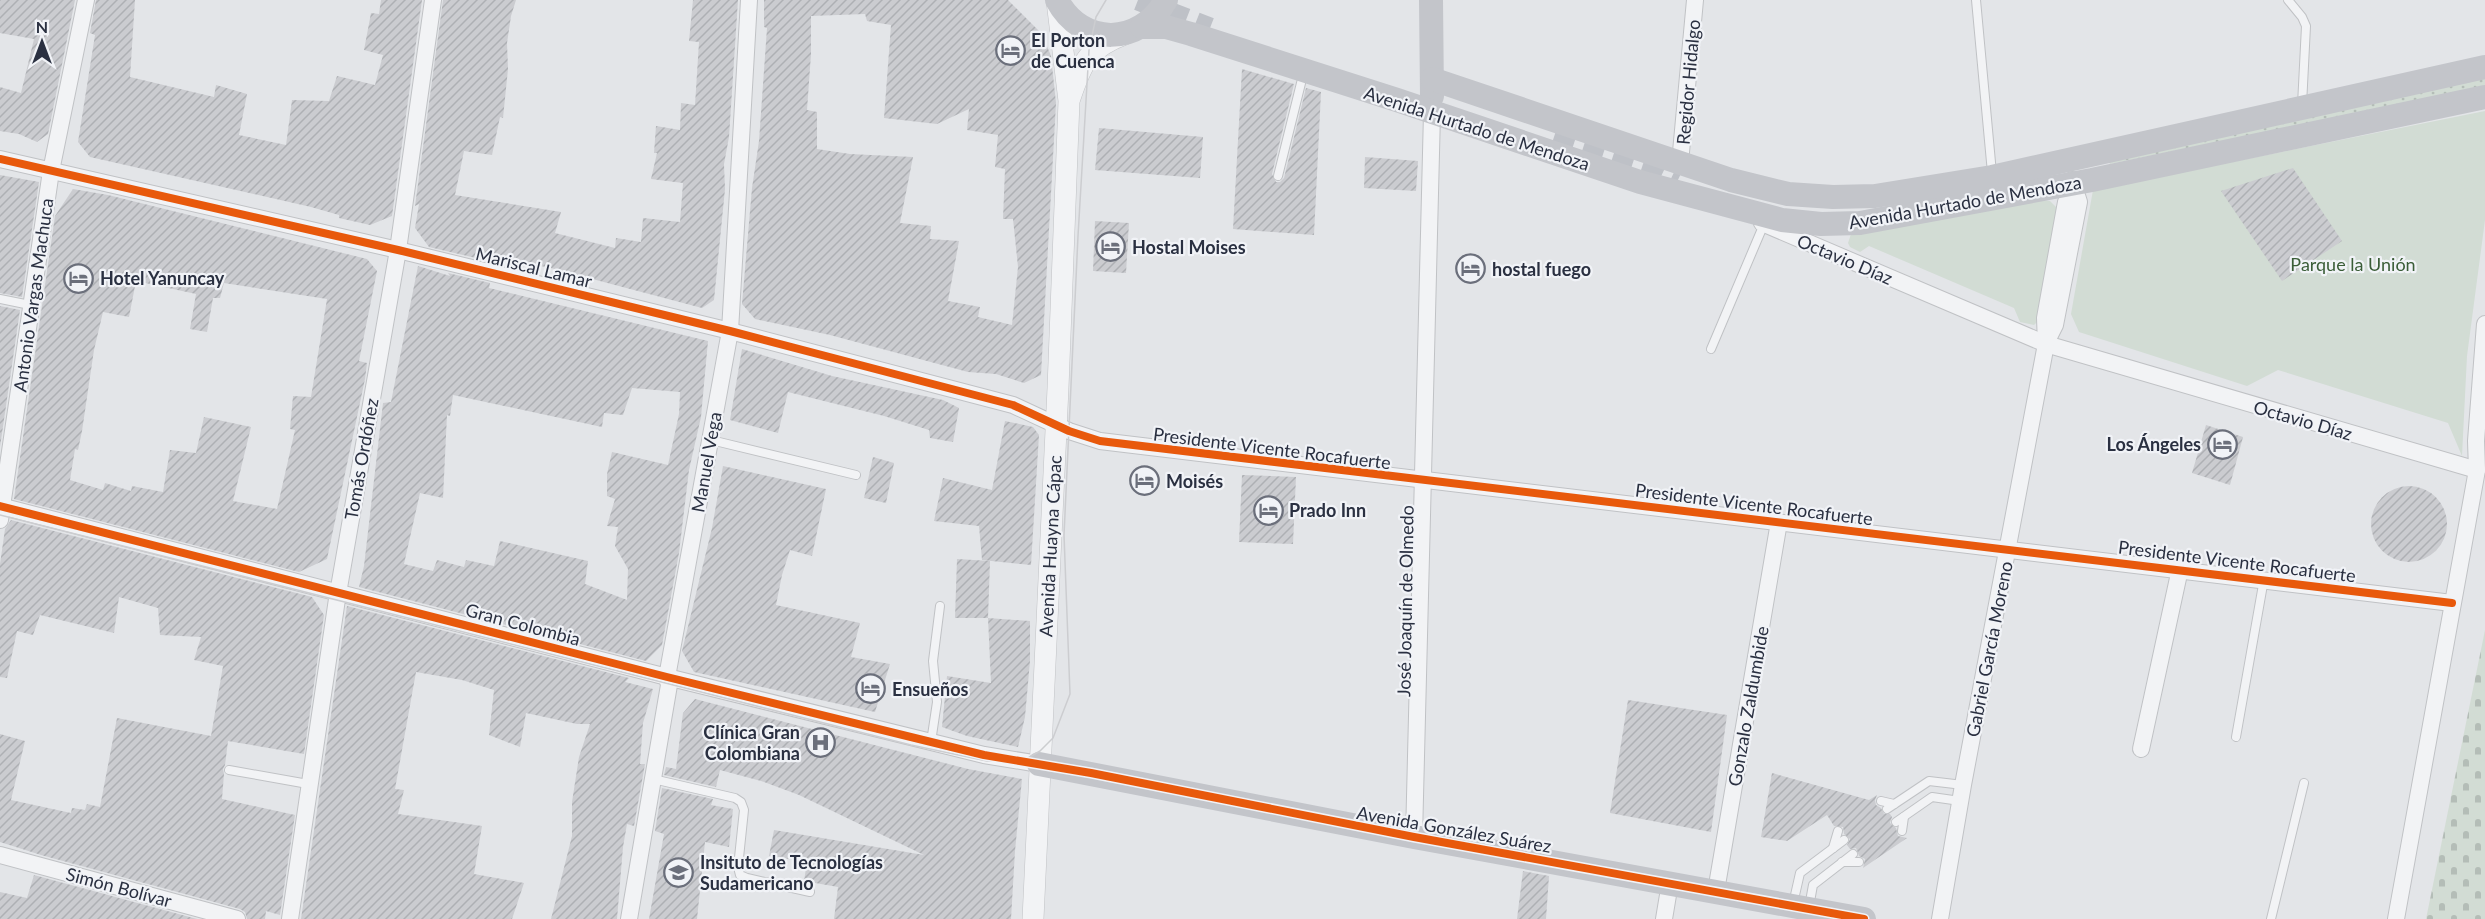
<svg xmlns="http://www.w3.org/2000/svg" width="2485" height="919" font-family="Lato,sans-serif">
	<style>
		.grass { fill: url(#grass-dots) }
		.cemetery { fill: url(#cemetery-stones) }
		.green { fill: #d2dcd4 }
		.building { fill: url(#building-hatch); fill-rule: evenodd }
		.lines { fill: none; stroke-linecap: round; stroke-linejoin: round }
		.tertiary-tunnel { stroke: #bec1c7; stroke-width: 21; stroke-dasharray: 21 10; stroke-linecap: butt }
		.service-casing { stroke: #c0c2c5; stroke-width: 10 }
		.minor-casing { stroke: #c0c2c5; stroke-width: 18 }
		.tertiary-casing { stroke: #c0c2c5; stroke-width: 22 }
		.service { stroke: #f2f3f5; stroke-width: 8 }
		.minor { stroke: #f2f3f5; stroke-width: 16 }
		.tertiary { stroke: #f2f3f5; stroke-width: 21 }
		.secondary { stroke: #c3c5ca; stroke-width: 24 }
		.tram { stroke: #cccdd0; stroke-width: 1.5 }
		.cycleway-casing { stroke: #f1f3f7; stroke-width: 11 }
		.cycleway { stroke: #e8590c; stroke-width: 8 }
		.labels { text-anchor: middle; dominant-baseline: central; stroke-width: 4.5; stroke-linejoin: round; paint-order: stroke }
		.poi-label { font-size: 18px; font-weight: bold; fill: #2a3041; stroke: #f1f3f7; text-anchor: start }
		.street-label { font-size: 18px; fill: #2a3041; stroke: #f1f3f7 }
		.park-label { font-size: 18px; fill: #3a5d37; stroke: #f1f3f7 }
	</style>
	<defs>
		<pattern id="grass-dots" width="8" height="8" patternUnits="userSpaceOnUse" patternTransform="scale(1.5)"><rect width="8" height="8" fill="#d2dcd4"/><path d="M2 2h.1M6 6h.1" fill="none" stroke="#b4bdb7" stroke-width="1.8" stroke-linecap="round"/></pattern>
		<pattern id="cemetery-stones" width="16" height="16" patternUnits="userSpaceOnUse" patternTransform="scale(1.5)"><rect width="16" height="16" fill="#d2dcd4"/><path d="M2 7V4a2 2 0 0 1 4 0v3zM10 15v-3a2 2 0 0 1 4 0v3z" fill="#b4bdb7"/></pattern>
		<pattern id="building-hatch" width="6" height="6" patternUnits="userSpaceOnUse" patternTransform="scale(1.5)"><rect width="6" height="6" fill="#cbccd0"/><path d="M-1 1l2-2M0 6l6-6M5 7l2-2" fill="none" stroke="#aeb0b4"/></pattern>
	</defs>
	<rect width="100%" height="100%" fill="#e3e5e8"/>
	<path class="grass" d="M2485,76v11l-375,77 -1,-2z"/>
	<path class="cemetery" d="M2485,630v289h-59z"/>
	<g class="green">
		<path d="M2485,111v109l-18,136 -5,100 -14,-33 -170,-53 -31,16 -168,-54 -8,-18 22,-124z"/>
		<path d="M2042,200l8,1 7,7 -20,114 -3,3 -14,-3 -6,-14 -145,-62 -9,6 -10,-5 -2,-4 3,-9z"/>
	</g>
	<g class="building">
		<path d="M0,0h75l-27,134 -11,8 -18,-8 -19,-3v-44l21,6 13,-54 -34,-6z"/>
		<path d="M96,0h39l-5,77 84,20 2,-12 31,9 -8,41 47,10 6,-45 37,1 8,-25 38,9 8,-30 -19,-5 7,-37 8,1 2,-14h41l-30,216 -22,9 -31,-7v-3l-28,-8 -221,-50 -12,-15 17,-107 -5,-2z"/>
		<path d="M443,0h73l-5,16 -4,27 1,26 -5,49 -3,-1 -8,38 -28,-4 -9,44 106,17 -6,21 60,15 1,-10 25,4 2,-24 37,4 3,-39 -32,-4 6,-26h-3l2,-27 24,4 1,-27 14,2 4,-63 -10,-1 4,-41h45l-9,137 -5,27 1,25 -11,111 -12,8 -155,-41 -54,-7v2l-64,-15 -14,-19 4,-24 -4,2z"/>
		<path d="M764,0h244l34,34 9,22 5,47 -15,272 -17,8 -28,-9 -28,-2 -138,-37 -75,-16 -13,-15 10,-116 7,-47 8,-113 -3,-1zM865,14l2,7 24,4 -7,93 53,6 32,-15 -2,21 31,5 -3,32 10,2 -2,50h10l5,48 -6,58 -34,-8 2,-10 -32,-6 11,-60 -29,-2 1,-13 -31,-3 13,-66 -63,-3 -33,-5v-37l-10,-2 4,-56v-38z"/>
		<path d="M1242,69l52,15 -22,90 4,8h4l4,-4 22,-90 15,4 -7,143 -81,-6z"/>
		<path d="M1099,128l104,9 -3,41 -105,-8z"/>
		<path d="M1365,157l53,4 -2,30 -52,-3z"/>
		<path d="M2293,168l49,73 -60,40 -61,-90z"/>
		<path d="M0,175l39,7 -17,115 -22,-4z"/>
		<path d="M73,189l35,6 259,64 10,12 -18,90 8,2 -2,16 -38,180 -28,13 -285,-73 41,-283zM136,281l60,13 -6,35 17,3 6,-34h7l4,-15 103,16 -16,98 -18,-1 -3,33 5,1 -18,79 -44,-8 18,-74 -47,-10 -8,36 -26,-3 -7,42 -31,-6 -1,5 -26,-8 -2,7 -33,-10 5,-31 3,1 4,-19 12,-81 9,-38 26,5z"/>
		<path d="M1095,221l34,2 -3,50 -33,-2z"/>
		<path d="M418,266l32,10 -2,-3 42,10 -1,5 219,53 -7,76 -12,53 -10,83 -17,92 -16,16 -287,-74 5,-21 19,-163 8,-1zM632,388l48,4 -1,22 -11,51 -56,-13 -5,22v22l8,3 -8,27 11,1 -3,19 13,23 -1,31 -42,-16 3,-23 -88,-20 -6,25 -28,-6 -2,7 -27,-7 -4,11 -29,-7 16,-71 23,5 4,-83 3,1 3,-21 149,32 2,-14 19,2z"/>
		<path d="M0,306l20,4 -20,137z"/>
		<path d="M742,349l90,27 111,24 16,8 -6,34 -23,-4 -1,-8 -45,-14 -96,-24 -10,41 -48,-13z"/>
		<path d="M1005,421l28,6 6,8 -8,130 -49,-5 -3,-34 -45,-5 9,-43 49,12z"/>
		<path d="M2206,425l37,12 -13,48 -38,-12z"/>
		<path d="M873,457l21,6 -8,40 -22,-5z"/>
		<path d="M723,466l103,23 -14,67 -22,-6 -8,25 -6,30 84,18 -9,34 39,7 -15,48 -181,-40 -12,-21 30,-123z"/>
		<path d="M1242,475l54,2 -3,67 -54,-2z"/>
		<circle cx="2409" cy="524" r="38"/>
		<path d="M11,520l301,77 12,18 -20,139 -76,-13 -3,24 -2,4 1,5 -2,25 73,16 -15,100 -14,-4 -1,8h-18l-2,-7 -5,-3 -199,-54 -41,-13v-108l25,7 -14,59 60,13 1,-5 13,2 2,-6 13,3 17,-89 94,18 12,-70 -29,-6 7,-23 -41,-2 -2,-27 -39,-11 -5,36 -74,-18 -7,20 -16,-4 -10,47 -7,-1v-113l5,-35z"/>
		<path d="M957,559l33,2 -2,57h-33z"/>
		<path d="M347,606l282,72 -4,4 28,7 -10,34 -3,41h5l-11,62 -7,-2 -4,23 -6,72h-66l21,-83v-34l7,-45 11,-33h-13l-51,-11 -6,34 -31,-12 5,-45 -32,-10 -46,-8 -21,117 9,1 -6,24 84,12 -8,48 50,9 -12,36h-211z"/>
		<path d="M988,618l42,3v40l-5,56 -7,30 -51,-11 -25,-9 5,-51 44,7z"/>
		<path d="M695,699l273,70 54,10 -7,72 -4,68h-177l4,-32 -34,-6 3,-19 -38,-6 5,-26 150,25 -125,-60 -38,-14 -41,-11 -4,17 -52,-12 2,-8 10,2 7,-56z"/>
		<path d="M1628,700l99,15 -16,117 -101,-19z"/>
		<path d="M1772,773l97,27 8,-5 -2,5 1,5 5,3 3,6h6l2,3 -2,6 6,5 2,8 9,2 -44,30 2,-9 -6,-3 -3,-8 -6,1 -3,-4 3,-6 -6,-5 -1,-7 -9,-1 -7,-11 -40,26 -26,-4z"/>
		<path d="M662,788l51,11 -2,6 22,4 -4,38 -24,-5 -8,77h-48l15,-85 -9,-3z"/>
		<path d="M1523,871l26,5 -3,43h-29z"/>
		<path d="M34,875l163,44h-197v-27l27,6z"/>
	</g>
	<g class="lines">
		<g class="tertiary-tunnel">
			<path d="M1138,0l72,28"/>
			<path d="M1553,140l100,33 23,11"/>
		</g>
		<defs>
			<g id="service">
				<path d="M1976,0l16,173"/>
				<path d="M2288,0l14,17 4,9 -4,79"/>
				<path d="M1278,176l26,-105"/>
				<path d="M0,299l30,6"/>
				<path d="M1711,349l53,-125"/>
				<path d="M711,440l145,35"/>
				<path d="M2236,737l28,-158"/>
				<path d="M931,742l6,-40 -4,-41 7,-55"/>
				<path d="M229,770l79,14"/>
				<path d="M653,779l82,19 6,4 3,8 -6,57 2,8 7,3 63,14"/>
				<path d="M1881,801l13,3"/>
				<path d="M1887,809l42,-28 34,4"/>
				<path d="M1896,822l36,-25 28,4"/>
				<path d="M1902,831l2,-14"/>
				<path d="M1833,848l5,-17"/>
				<path d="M1842,862h17"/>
				<path d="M1793,904l7,-31 44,-33"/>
				<path d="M1809,907l4,-22 40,-31"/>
				<path d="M2271,919l33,-136"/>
			</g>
			<g id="minor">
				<path d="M0,159l398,91 332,81 283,74 56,26 31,10 1352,162"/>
				<path d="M1680,163l15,-163"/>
				<path d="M1762,223l284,121 431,126"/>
				<path d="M2047,341l8,-16 24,-123 -7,-22"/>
				<path d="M0,506l667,171 317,78 55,9"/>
				<path d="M0,520l51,-349 35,-171"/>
				<path d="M2141,749l39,-180"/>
				<path d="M1414,837l18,-724"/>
				<path d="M0,855l237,64"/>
				<path d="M1716,891l63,-369"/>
				<path d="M290,919l47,-320 61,-349 35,-250"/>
				<path d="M629,919l40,-234 -2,-8 63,-346 19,-331"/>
				<path d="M1664,919l6,-36"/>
				<path d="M1940,919l23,-134 83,-441 -1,-26 21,-116 7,-19"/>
				<path d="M2396,919l81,-449 -1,-29 9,-117"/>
			</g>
			<g id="tertiary">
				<path d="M1070,98c12,-36 18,-50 55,-64"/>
				<path d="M1033,919l25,-531 11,-287 -12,-100"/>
			</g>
		</defs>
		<use href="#service" class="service-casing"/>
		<use href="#minor" class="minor-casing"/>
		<use href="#tertiary" class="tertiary-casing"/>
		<use href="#service" class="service"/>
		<use href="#minor" class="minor"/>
		<use href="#tertiary" class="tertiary"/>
		<g class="secondary">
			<path d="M1057,0c25,47 83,46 109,0"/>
			<path d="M1431,0l1,96"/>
			<path d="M1142,27h24l25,7 206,66 243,82 142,38 39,4 39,-1 232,-43 393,-83"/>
			<path d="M1432,79l299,101 57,14 45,3 42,-1 117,-19 493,-110"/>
			<path d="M1039,764l375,73 450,82"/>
		</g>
		<path class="tram" d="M0,515l911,230 76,16 34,1 19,-11 13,-13 17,-44 -6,-159 14,-299 11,-186 7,-33 10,-17"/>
		<defs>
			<g id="cycleway">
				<path d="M0,159l398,91 332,81 283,74 56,26 31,10 1352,162"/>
				<path d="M0,506l667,171 317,78 107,18 323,64 450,82"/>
			</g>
		</defs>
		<use href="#cycleway" class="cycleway-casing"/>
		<use href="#cycleway" class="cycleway"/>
	</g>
	<defs>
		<symbol id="hotel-ring" viewBox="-11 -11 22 22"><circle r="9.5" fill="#f1f3f7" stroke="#6b6f7b" stroke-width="1.5"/><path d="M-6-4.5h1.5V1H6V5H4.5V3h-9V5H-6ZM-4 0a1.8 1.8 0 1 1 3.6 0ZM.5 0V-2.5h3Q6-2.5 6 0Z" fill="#6b6f7b"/></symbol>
		<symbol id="hospital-ring" viewBox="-11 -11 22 22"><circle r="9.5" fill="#f1f3f7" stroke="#6b6f7b" stroke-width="1.5"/><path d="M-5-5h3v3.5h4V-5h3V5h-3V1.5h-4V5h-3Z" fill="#6b6f7b"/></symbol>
		<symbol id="university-ring" viewBox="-11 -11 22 22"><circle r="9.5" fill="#f1f3f7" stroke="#6b6f7b" stroke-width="1.5"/><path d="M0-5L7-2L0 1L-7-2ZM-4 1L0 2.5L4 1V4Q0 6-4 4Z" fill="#6b6f7b"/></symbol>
	</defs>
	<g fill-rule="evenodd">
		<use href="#hotel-ring" x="994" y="34" width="33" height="33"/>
		<use href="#hotel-ring" x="1094" y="230" width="33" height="33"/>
		<use href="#hotel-ring" x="1454" y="252" width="33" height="33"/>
		<use href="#hotel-ring" x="62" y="262" width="33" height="33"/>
		<use href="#hotel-ring" x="2206" y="428" width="33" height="33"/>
		<use href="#hotel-ring" x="1128" y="464" width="33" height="33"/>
		<use href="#hotel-ring" x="1252" y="494" width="33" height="33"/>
		<use href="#hotel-ring" x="854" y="672" width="33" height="33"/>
		<use href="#hospital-ring" x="804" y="726" width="33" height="33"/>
		<use href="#university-ring" x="662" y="856" width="33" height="33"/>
	</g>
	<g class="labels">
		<g class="poi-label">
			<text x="1031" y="40">El Porton<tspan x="1031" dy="21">de Cuenca</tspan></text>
			<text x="1132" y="247">Hostal Moises</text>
			<text x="1492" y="269">hostal fuego</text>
			<text x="100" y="278">Hotel Yanuncay</text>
			<text x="2201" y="444" text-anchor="end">Los Ángeles</text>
			<text x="1166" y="481">Moisés</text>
			<text x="1289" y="510">Prado Inn</text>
			<text x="892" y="689">Ensueños</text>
			<text x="800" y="732" text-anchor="end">Clínica Gran<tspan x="800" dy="21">Colombiana</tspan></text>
			<text x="700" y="862">Insituto de Tecnologías<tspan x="700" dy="21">Sudamericano</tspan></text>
		</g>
		<g class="street-label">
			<text transform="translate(1688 82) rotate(-85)">Regidor Hidalgo</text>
			<text transform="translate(1477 128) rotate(18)">Avenida Hurtado de Mendoza</text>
			<text transform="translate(1965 202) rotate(-10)">Avenida Hurtado de Mendoza</text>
			<text transform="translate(1845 259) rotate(23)">Octavio Díaz</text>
			<text transform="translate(534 267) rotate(14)">Mariscal Lamar</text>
			<text transform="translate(33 295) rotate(-82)">Antonio Vargas Machuca</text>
			<text transform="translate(2303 420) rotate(16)">Octavio Díaz</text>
			<text transform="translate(1272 448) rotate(7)">Presidente Vicente Rocafuerte</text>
			<text transform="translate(361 459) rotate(-80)">Tomás Ordóñez</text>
			<text transform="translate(706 462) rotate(-80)">Manuel Vega</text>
			<text transform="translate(1754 504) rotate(7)">Presidente Vicente Rocafuerte</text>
			<text transform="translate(1050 546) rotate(-87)">Avenida Huayna Cápac</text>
			<text transform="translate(2237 561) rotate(7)">Presidente Vicente Rocafuerte</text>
			<text transform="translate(1405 601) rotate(-89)">José Joaquín de Olmedo</text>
			<text transform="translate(523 624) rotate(15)">Gran Colombia</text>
			<text transform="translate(1989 649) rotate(-79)">Gabriel García Moreno</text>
			<text transform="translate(1748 706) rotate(-80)">Gonzalo Zaldumbide</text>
			<text transform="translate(1454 829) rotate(10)">Avenida González Suárez</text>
			<text transform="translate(119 887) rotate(15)">Simón Bolívar</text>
		</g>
		<g class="park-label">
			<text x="2353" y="264">Parque la Unión</text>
		</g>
	</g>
	<g transform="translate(42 42)" stroke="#f1f3f7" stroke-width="4.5" paint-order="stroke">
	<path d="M0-4.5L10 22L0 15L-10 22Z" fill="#2a3041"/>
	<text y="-9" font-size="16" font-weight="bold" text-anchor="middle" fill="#2a3041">N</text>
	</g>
</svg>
